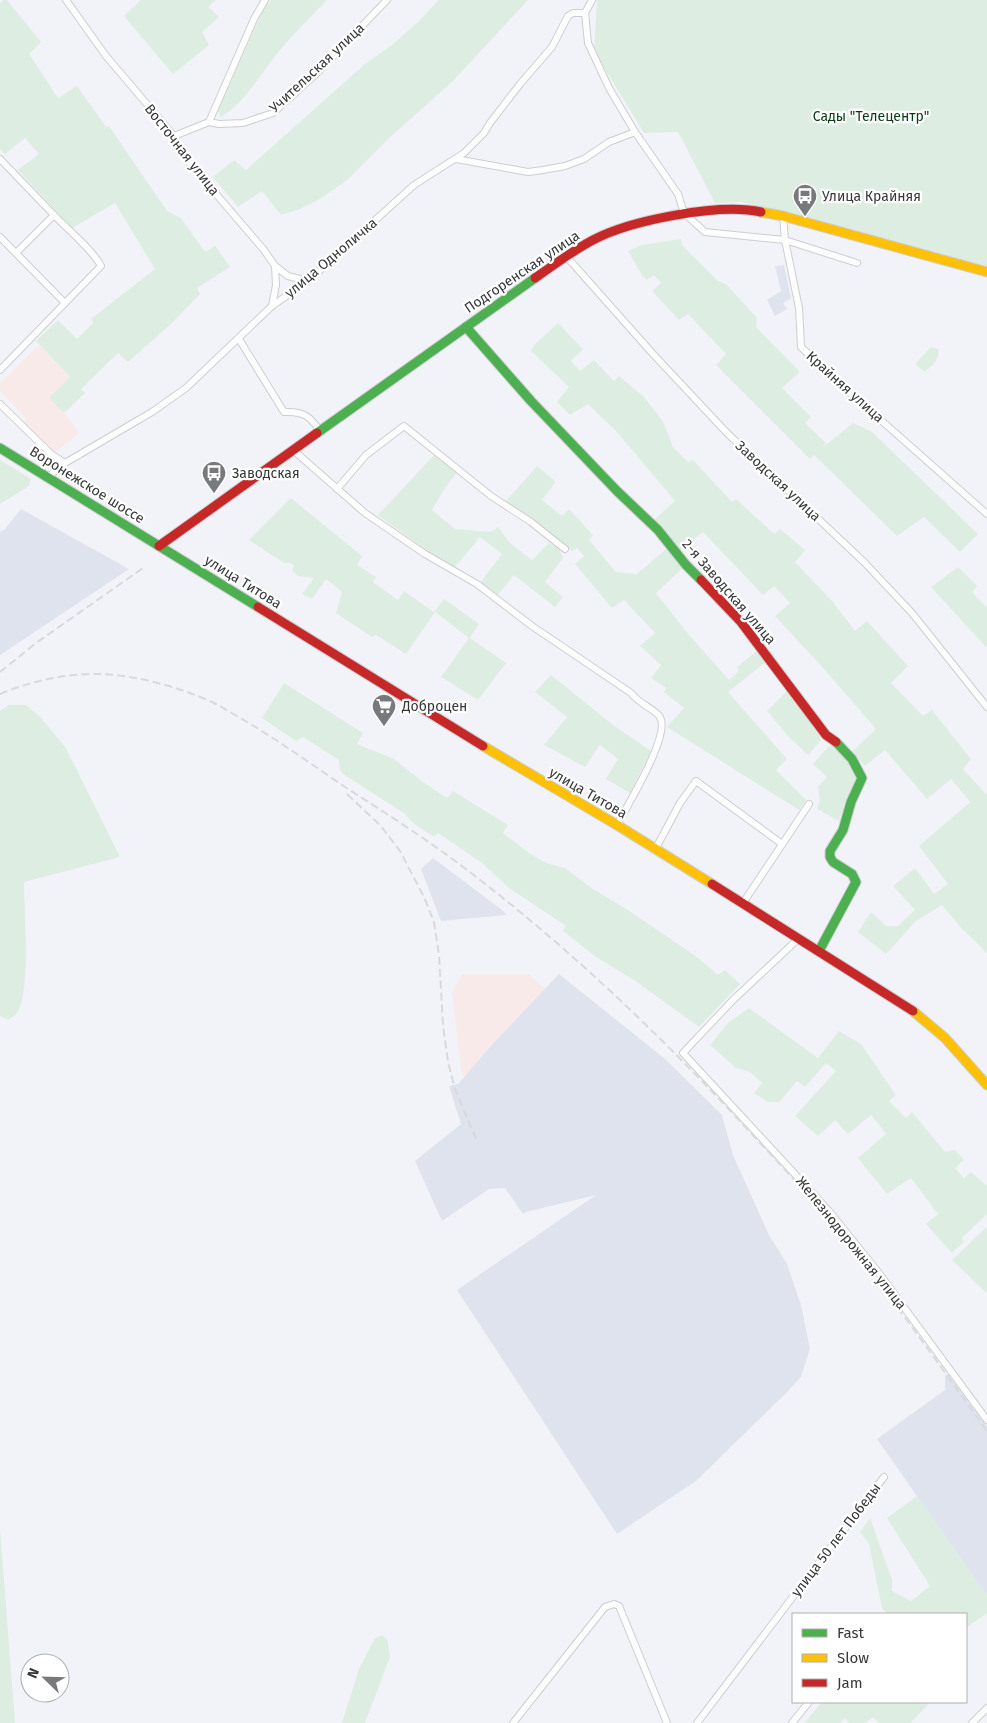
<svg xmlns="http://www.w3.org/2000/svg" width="987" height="1723" font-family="'Fira Sans',sans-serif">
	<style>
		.commercial { fill: #f8eae9 }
		.built { fill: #dfe3ed }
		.green { fill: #deede2 }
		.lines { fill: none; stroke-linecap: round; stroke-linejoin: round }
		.street-casing { stroke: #cdced1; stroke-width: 8 }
		.fast-casing { stroke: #cdced1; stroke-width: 11 }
		.slow-casing { stroke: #cdced1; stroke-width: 11 }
		.jam-casing { stroke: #cdced1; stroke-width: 11 }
		.street { stroke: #fdfdfe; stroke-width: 6 }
		.fast { stroke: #4caf50; stroke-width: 9 }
		.slow { stroke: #ffc107; stroke-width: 9 }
		.jam { stroke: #c62828; stroke-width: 9 }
		.rail { stroke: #d8d9da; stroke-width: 2; stroke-dasharray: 8 4; stroke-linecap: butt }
		.labels { text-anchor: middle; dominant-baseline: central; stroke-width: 4.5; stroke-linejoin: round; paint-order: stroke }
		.street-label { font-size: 14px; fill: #36373a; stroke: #fff }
		.park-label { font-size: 14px; fill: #083b14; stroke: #fff }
		.poi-label { font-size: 14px; fill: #36373a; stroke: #fff; text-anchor: start }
	</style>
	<rect width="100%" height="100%" fill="#f2f3f8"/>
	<g class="commercial">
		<path d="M39,345l31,33 -21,20 19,19 11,16 -22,18 -4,1 -30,-28 3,-6 -26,-27v-8z"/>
		<path d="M462,974h67l16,15 -56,59 -25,29 -3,-8 -9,-77z"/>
	</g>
	<g class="built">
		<path d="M784,265l7,33 -8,5 4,6 -12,7 -8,-16 14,-9 -6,-25z"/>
		<path d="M21,509l108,60 -129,86v-123l5,-3z"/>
		<path d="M433,858l69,52 5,5 -66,6 -20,-52z"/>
		<path d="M559,974l105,84 58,57 11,40 36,80 18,29 14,41 9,44 -9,28 -15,16 -90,88 -79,53 -160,-244 139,-95 -70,17 -3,2 -18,-26 -16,1 -47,32 -27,-60 46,-37 -12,-38 9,-2 31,-36z"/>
		<path d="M948,1374l39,52v170l-110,-157 68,-49v-14z"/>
	</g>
	<g class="green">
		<path d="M4,0h3l34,42 -12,12 29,44 19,-12 29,41 3,-1 58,85 14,7 24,34 10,-6 15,21 -33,21 3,6 -29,30 -43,38 -10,-9 -37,36 4,4 -21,20 -15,-15 21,-21 -34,-36 22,-21 19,19 16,-16 -2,-4 64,-50 -40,-66 -43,25 -54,-58 21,-16 -14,-16 -20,16 -5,-5v-146z"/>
		<path d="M141,0h75l-8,7 11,10 -17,15 7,13 -36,29 -49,-58z"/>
		<path d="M271,0h56c-15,16 -31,31 -45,48 -21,23 -34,53 -61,69l-3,-6 45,-101z"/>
		<path d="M439,0h89l-76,82 -63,56 -42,42 -27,19 -20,10 -19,6 -19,-24 -24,16 -25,-30 21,-17 12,10 119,-106 27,-19 26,-23z"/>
		<path d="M597,0h390v267l-245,-65 -27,1 -37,-71 -34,1 -50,-82z"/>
		<path d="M681,239l1,6 36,36 8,3 31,34 -1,9 44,45 -18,16 29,29 -6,6 21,20 -4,5 31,-25 18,8 107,103 -18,18 -36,-35 -27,19 -83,-81 -4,4 -94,-94 10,-11 -38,-40 -9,6 -27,-29 9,-8 -7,-8 -7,5 -5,-5 -14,-24 14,-6z"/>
		<path d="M558,323l25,26 -12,12 9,10 14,-11 20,21 5,-5 25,21 19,24 10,26 15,15 5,-2 39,42 4,-3 38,35 6,-5 25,21 -10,12 37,39 23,30 12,-10 41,45 -17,17 32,33 9,-6 39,49 -8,10 24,26v159l-8,-9 -17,-16 -20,-24 -26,16 -30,33 -28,-22 13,-20 15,14h12l17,-16 -22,-24 22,-18 19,26 14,-10 -29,-38 51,-44 -19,-23 -24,20 -42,-49 -20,16 -13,-14 24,-23 -52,-60 -49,-53 15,-13 -16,-17 -11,9 -60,-63 -23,18 -26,-30 21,-19 -58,-69 -29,-28 -18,11 -13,-13 12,-15 -38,-36 4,-7z"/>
		<path d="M931,347l7,2c3,10 -7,17 -13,23l-10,-8z"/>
		<path d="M434,455l23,17 -15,21 -10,17 23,19 35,3 8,-5 12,16 22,17 17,-17 10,5 4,10 -18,24 18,15 -8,10 -41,-32 -17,21 -17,-13 22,-29 -22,-17 -25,30 -22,-12 -55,-40z"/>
		<path d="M0,460l31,19 -2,7 -29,18z"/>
		<path d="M537,466l19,16 -14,18 20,16 7,-7 24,26 -4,5 27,32 21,2 30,-26 17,19 -28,26 29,37 44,50 9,-8 -1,-5 20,-16 9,11 -38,30 59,67 -11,11 30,30 -7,10 -132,-83 17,-19 -20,-16 2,-4 -15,-10 10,-13 -21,-19 15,-13 -31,-33 -12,8 -37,-44 9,-8 -7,-8 -5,3 -66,-50z"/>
		<path d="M291,498l71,58 -5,9 19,12 -3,5 25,18 6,-9 30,21 10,-13 35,25 -9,14 36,25 -28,37 -37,-23 28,-39 -34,-26 -29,42 -30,-19 -4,2 -36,-24 6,-21 -16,-13 -14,20 -10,-5 12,-16 -16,-2 -6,-5 2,-5 -4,-3h-6l-35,-23z"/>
		<path d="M958,567l19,19 -5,6 15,16v40l-56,-61z"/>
		<path d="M551,675l62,50 38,26 -21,42 -24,-14 12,-20 -18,-14 -15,22 -41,-22 23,-28 -32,-25z"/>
		<path d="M284,683l79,50 -6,11 37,15 29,23 24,16 6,-7 55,34 -5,8 26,20 17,10 19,5 28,21 35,21 69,47 21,18 7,-5 15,14 -41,43 -65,-47 -38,-23 -33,-26 3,-5 -57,-38 -27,-25 -44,-30 -4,4 -20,-13 -9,-10 -62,-40 -3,-4 -1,-10 -36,-23 -7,4 -34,-23z"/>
		<path d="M788,690l31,43 2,7 -13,15 -20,-19 -21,-25z"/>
		<path d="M9,705h17l15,13 25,30 54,109 -96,25c0,26 7,112 -7,131 -2,3 -6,5 -9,7l-8,-4v-305z"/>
		<path d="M833,745l5,3 19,26 -1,6 -11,22 -6,19 -22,-12 3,-9 -2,-13 9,-10 -14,-13 15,-17z"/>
		<path d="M749,1008l69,50 21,-27 22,13 35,51 -7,6 17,17 6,-6 33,40 10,-2 9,10 -9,8 9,10 7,-6 16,14v28l-25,24 2,4 -12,11 -26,-29 12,-10 -27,-36 -24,16 -29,-36 28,-24 -15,-19 -23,19 -13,-14 -17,16 -23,-20 41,-45 -10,-8 -21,24 -8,-6 -18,21h-11l-14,-9 8,-10 -12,-11 -14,-4 -26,-23 18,-22z"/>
		<path d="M987,1227v66l-35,-33z"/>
		<path d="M917,1496l70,100v17l-21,15v-14h-79l-5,-6 -13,-64 -9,-12 10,-14 22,62v11l19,10 19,-15 -43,-68z"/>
		<path d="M0,1529l15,194h-15z"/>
		<path d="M382,1635l6,6 2,16 -25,66h-23l17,-54 16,-31z"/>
		<path d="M822,1702h104l2,3 -18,18h-31l-6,-6 -8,6h-16l-4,-5 -5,5h-36z"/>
	</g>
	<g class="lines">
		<defs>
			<g id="street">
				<path d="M66,0l40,56 68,80 12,23 78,91 11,16 1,19 -4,21"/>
				<path d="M592,0l-7,13 3,30 21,45 26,44 43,62 6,19 21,19 80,8 72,23"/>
				<path d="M209,122l45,-103 11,-19"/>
				<path d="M174,136l35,-14 10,2 24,-1 30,-10 43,-39 71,-74"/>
				<path d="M0,159l54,56 -38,38"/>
				<path d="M456,159l72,13 15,-2 22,-4 19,-7 25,-17 26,-10"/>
				<path d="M783,216l2,24 14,68 2,39 47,44 139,123"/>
				<path d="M0,237l65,66"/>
				<path d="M566,256l87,98 74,79 137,129 48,51 75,94"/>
				<path d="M275,266l13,10 20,5"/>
				<path d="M239,339l45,73c19,-1 26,4 36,19"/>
				<path d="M0,370l101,-104c-9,-17 -33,-36 -47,-51"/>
				<path d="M0,404l51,50 14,9"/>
				<path d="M293,450l72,63 60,41 52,30 55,42 99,67c8,11 24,16 29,24 11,18 -33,89 -43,108"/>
				<path d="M48,477l17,-14 87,-51 34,-24 86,-82 36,-25 106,-96 50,-32 20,-20 6,-10 30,-39 32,-37 16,-31 5,-3h12"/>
				<path d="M337,489l29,-34 38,-29 87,70 40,26 34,27"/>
				<path d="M655,850l25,-47 16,-22 86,63"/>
				<path d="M743,903l66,-99"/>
				<path d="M798,939l-65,61 -50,53 146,158 49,61 109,148"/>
				<path d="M513,1723l92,-116 9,-3 5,2 48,117"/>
				<path d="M697,1723l187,-246"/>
				<path d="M792,1723l17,-21"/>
				<path d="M972,1723l15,-15"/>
			</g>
			<g id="fast">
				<path d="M466,327l65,74 86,90 41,39 28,35 15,15"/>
				<path d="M317,433l218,-155"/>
				<path d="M0,448l258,159"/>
				<path d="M819,951l37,-69 -4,-8 -19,-12 -3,-5v-6l13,-21 8,-28 11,-24 -10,-19 -16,-17"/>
			</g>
			<g id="slow">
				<path d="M761,212l22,4 204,56"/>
				<path d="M483,746l134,79 95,59"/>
				<path d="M913,1011l32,27 42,47"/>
			</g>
			<g id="jam">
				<path d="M535,278c19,-13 37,-27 58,-38 38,-20 126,-37 168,-28"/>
				<path d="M159,546l158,-113"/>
				<path d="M701,580l40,42 85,113 10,7"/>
				<path d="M258,607l225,139"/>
				<path d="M712,884l201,127"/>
			</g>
		</defs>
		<use href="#street" class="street-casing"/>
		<use href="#fast" class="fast-casing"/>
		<use href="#slow" class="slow-casing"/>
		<use href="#jam" class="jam-casing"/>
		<use href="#street" class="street"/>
		<use href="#fast" class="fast"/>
		<use href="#slow" class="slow"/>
		<use href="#jam" class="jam"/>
		<g class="rail">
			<path d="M0,672l36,-29 107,-75"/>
			<path d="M0,694c31,-13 67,-21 101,-20 35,1 81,14 113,29 10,5 19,11 28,16 36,21 69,45 103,68 47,30 95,61 139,96 96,75 183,159 265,248 24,26 48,51 70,77 60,71 114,148 168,223"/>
			<path d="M347,794l33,31 20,26 24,46 10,25 5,33 4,70 5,37 7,27 22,52"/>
		</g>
	</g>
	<defs>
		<symbol id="bus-pin" viewBox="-11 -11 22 30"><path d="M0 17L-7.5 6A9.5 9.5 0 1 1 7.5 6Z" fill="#78797c" stroke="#fff"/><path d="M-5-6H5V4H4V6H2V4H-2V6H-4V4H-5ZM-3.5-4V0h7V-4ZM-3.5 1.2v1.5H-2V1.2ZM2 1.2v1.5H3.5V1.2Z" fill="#fff"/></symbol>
		<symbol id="supermarket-pin" viewBox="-11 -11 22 30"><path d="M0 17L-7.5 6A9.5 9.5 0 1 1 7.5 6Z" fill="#78797c" stroke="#fff"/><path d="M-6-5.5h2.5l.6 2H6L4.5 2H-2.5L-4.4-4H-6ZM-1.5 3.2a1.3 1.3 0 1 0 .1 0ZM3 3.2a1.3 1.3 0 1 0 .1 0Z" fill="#fff"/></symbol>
	</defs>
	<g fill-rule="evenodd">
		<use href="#bus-pin" x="791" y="182" width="28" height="38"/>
		<use href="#bus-pin" x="200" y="459" width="28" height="38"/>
		<use href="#supermarket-pin" x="370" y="692" width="28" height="38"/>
	</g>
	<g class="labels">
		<g class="street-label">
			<text transform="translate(317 68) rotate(-43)">Учительская улица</text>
			<text transform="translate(182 150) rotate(52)">Восточная улица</text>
			<text transform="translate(331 258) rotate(-40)">улица Одноличка</text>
			<text transform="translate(522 272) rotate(-34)">Подгоренская улица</text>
			<text transform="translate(845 387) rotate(42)">Крайняя улица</text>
			<text transform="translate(778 481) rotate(43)">Заводская улица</text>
			<text transform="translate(87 485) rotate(32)">Воронежское шоссе</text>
			<text transform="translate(243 582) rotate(32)">улица Титова</text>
			<text transform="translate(729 592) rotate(49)">2-я Заводская улица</text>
			<text transform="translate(588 793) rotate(30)">улица Титова</text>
			<text transform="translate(851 1243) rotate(51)">Железнодорожная улица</text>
			<text transform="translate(836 1540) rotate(-53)">улица 50 лет Победы</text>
		</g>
		<g class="park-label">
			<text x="871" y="116">Сады "Телецентр"</text>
		</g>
		<g class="poi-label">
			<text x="822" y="196">Улица Крайняя</text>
			<text x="232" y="473">Заводская</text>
			<text x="402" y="706">Доброцен</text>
		</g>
	</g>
	<rect x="792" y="1613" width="175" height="90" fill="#ffffff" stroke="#afafb0"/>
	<rect x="802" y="1629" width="25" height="8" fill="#4caf50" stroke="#afafb0"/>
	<text x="837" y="1638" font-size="15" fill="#36373a">Fast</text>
	<rect x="802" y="1654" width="25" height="8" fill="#ffc107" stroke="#afafb0"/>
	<text x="837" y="1663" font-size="15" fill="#36373a">Slow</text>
	<rect x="802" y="1679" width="25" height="8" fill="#c62828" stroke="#afafb0"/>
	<text x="837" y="1688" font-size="15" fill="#36373a">Jam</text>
	<g transform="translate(45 1678) rotate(293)"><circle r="24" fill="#ffffff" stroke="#afafb0"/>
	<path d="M0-4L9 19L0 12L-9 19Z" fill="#78797c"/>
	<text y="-8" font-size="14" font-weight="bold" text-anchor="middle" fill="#36373a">N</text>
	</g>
</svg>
